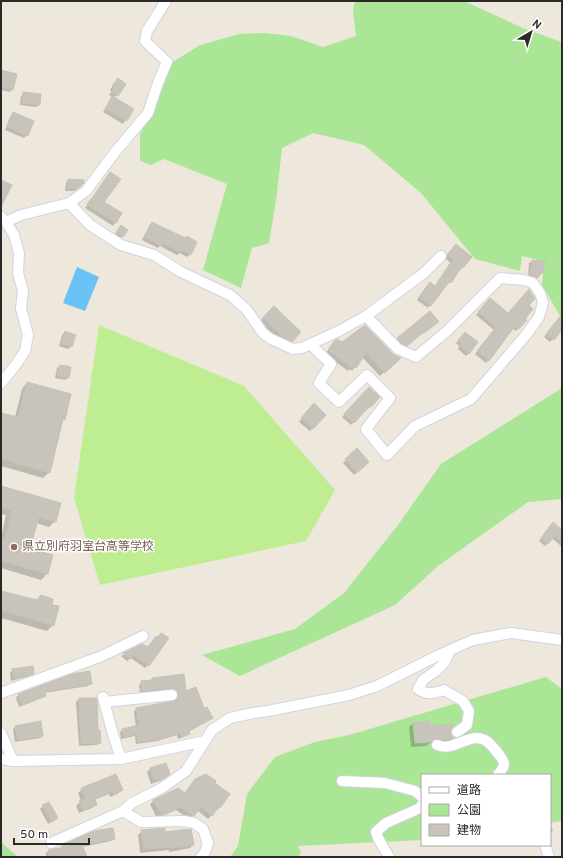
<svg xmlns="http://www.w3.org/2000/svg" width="563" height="858" font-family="Overpass,'Noto Sans JP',sans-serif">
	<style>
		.green { fill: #aae696 }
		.pitch { fill: #beee91 }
		.water { fill: #6ac3f4 }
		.shadow { fill: #0003 }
		.building { fill: #c8c4bb; stroke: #c9c3b5 }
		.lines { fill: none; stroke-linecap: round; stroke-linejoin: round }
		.minor-casing { stroke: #d1d3e4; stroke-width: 12 }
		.minor { stroke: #fff; stroke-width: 10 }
		.education-dot { fill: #8d6e63; stroke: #fff; stroke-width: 1.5 }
		.labels { text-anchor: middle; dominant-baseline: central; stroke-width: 3; stroke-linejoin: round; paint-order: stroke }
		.education-label { font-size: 12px; fill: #785e54; stroke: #fff; text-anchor: start }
	</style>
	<rect width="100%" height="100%" fill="#ede7dc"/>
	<g class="green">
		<path d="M355,1h109l61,28 37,13v277l-20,-34 2,-24 -22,-5 -2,15 -45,-12 -54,-66 -57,-48 -51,-12 -31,15 -6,53 -7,42 -17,5 -11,40 -38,-18 24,-86 -63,-25 -13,6 -11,-4v-27l17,-32 11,-37 32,-20 40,-11 25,-1 26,3 32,11 33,-11 -3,-26z"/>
		<path d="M562,388v111l-34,3 -90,64 -43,39 -155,71 -38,-21 93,-26 49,-36 54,-68 43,-61z"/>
		<path d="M546,677l16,12v132l-12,2v-48h-128v65l-124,6 3,7 -3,4h-68l8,-11 9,-52 28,-37 40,-15 34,-7z"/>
		<path d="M1,842l17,15h-17z"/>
	</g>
	<path class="pitch" d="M99,325l145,61 91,104 -29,51 -206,44 -26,-87z"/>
	<path class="water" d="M77,267l22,10 -14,34 -22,-8z"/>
	<g class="shadow">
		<path d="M1,71l11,18 -2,3 -9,-2z"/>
		<path d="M115,82l10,2 -11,14 18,11 -9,15 -20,-12 10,-15 -4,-2 3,-4 -2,-1z"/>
		<path d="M24,94l15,10 -3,3 -16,-2 1,-9z"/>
		<path d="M13,114l14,21 -3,3 -19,-8 5,-13z"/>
		<path d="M108,176l-6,27 19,11 -8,12 -28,-18 11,-14 -1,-1z"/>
		<path d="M68,180l13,6 -7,5h-9l1,-8z"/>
		<path d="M152,223l33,16 11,4 -6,11 -3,3 -7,-4 -3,2 -17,-9 -2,2 -16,-8 7,-14z"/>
		<path d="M121,226l6,4 -6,8 -6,-4z"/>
		<path d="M453,248l10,19 -3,3 -1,-1 -9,13 -3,3 -1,-1 -18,24 -11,-8 10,-14 8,1 16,-24 -6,-5z"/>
		<path d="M532,261l10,12 -3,3 -2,-1 -3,5 -6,-2 1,-15z"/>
		<path d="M487,302l20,12 21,-8 -10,22 -2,3 -4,-3 -26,35 -11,-9 19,-24 -18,-15z"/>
		<path d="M274,307l26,25 -13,13 -7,-3 -21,-20z"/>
		<path d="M430,312l5,13 -13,9h-1l-18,14 -8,-6z"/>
		<path d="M555,323l7,1v5l-12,13 -6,-5z"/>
		<path d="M65,332l6,14 -3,3 -9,-3 3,-11z"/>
		<path d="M462,336l7,17 -3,3 -8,-7 1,-3 -3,-3z"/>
		<path d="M336,341l6,3 51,10 6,4 -19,18 -18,-19 -10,14 -2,-2 -2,2 -23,-17z"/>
		<path d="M60,366l8,12 -3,2 -10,-2 2,-10z"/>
		<path d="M27,383l37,36 -3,2 -12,51 -6,6 -42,-12v-51l14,2 7,-28z"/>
		<path d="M379,397l-11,12 -2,-1 -15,17 -9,-8 15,-17z"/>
		<path d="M314,405l11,10 -15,16 -11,-9z"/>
		<path d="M356,450l12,12 -14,13 -11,-12z"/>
		<path d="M1,487l54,34 -6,6 -13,-4 -7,26 18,25 -6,6 -40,-12v-29l5,-24 -5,-1z"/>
		<path d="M550,526l12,5v16l-10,-9 -7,8 -6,-5z"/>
		<path d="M1,592l50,14 2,19 -6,6 -46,-13z"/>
		<path d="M156,637l-8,28 -3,3 -14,-10 -4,3 -6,-5 21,-11 5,3z"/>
		<path d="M13,670l20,4 -3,2 -19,5 -1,-8z"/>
		<path d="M72,675l19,8 -3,3 -44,7 1,2 -3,3 -23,9 -3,-9 2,-3z"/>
		<path d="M152,679l34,14 26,25 -24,14v1l-2,3 -8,3 -1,-4 -20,6 -21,3 -1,-8 -14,3 -1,-7 3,-2 13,-3 -2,-15 2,-3 40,-8 -2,-8 -5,-2 -29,2 -1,-8 3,-3h7z"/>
		<path d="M79,699l18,33 3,10 -3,3 -18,1 -3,-44z"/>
		<path d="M414,723l35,9 4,6 -4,4 -8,2 -11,-1 -4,3 -15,1 -2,-20z"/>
		<path d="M16,727l26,9 -2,2 -25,4 -2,-13z"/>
		<path d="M166,764v13l-4,3 -11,4 -4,-12 3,-3z"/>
		<path d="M213,783l16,12 -10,13 -11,11 -11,-9 -8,9 -13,-9 -19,8 -7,-14 4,-4 31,-6z"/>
		<path d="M82,789l40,1 -5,4 -7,3 -1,-3 -15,6 2,4 -4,4 -13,5 -3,-7 5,-5 -3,-8z"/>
		<path d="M48,803l9,15 -9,6 -8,-15z"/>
		<path d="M550,825l3,5 -3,3z"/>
		<path d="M142,831l22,3 29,11 -3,3 -21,4v-2l-29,3 -2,-18z"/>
		<path d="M114,838l-3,3 -29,6 4,10h-40v-4l3,-3 11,-1 2,-3z"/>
	</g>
	<g class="building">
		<path d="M1,70l16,4 -4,16 -12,-3z"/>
		<path d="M118,78l8,6 -8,12 -7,-4 3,-5 -2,-1z"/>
		<path d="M23,92l18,2 -1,11 -18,-2z"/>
		<path d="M112,96l22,13 -7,12 -22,-12z"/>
		<path d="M13,112l21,9 -6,15 -21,-9z"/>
		<path d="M110,172l11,7 -17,23 18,11 -6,10 -26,-16 -3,-3 11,-13h-1z"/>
		<path d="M68,179l16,1v3l-7,6 -10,-1z"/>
		<path d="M1,180l11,5 -11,22z"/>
		<path d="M152,222l33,16 2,-2 10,6 -6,13 -8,-5 -2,3 -18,-10 -1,3 -18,-9z"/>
		<path d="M121,225l7,5 -5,7 -7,-5z"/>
		<path d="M456,244l16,13 -9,11 -1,-2 -11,17 -2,-1 -18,24 -12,-9 11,-15 5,4 18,-27 -6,-4z"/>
		<path d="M532,260l13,1 -2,12 -4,-1 -1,6 -8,-3z"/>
		<path d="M529,289l6,10 -6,6 4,4 -8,10 2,1 -8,9 -4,-3 -26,35 -12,-10 19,-24 -18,-15 12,-14 18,15z"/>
		<path d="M274,306l27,26 -9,10 -8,-4 -21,-21z"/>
		<path d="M430,311l9,11 -14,10h-1l-17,14 -5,-2 -5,-6z"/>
		<path d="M562,314v16l-8,10 -8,-6z"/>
		<path d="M365,325l28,29 8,4 -16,15 -19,-20 -10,15 -2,-2 -2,2 -24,-18 7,-10 2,-1 5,3z"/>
		<path d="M65,331l11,4 -4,12 -11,-4z"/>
		<path d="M465,332l13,10 -9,12 -9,-8 1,-3 -3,-3z"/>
		<path d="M60,365l11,2 -2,11 -12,-3z"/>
		<path d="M27,382l44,12 -6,26 -2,-1 -13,54 -49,-14v-46l17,4z"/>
		<path d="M369,387l11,10 -9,10 -1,-1 -16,17 -10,-9z"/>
		<path d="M314,403l12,12 -13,14 -12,-11z"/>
		<path d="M357,448l12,14 -12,11 -12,-14z"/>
		<path d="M1,486l60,17 -5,19 -17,-5 -9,31 23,7 -5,19 -47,-13v-23l4,1 7,-29 -11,-3z"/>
		<path d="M553,522l9,8v12l-7,-6 -7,8 -7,-6z"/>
		<path d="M1,591l36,9 4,-5 12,4 -1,6 7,1 -5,20 -53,-16z"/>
		<path d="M161,633l8,5 -20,28 -16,-11 -2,4 -8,-6 19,-9 6,3 8,-11 2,1z"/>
		<path d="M33,666l1,8 -20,5 -2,-10z"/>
		<path d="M90,671l2,13 -47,8 1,4 -24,9 -4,-11 54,-20z"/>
		<path d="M184,674l2,17 10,-4 8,21 3,-1 6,11 -24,13 1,3 -9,3 -1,-4 -19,6 -23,3 -1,-8 -13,3 -2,-8 17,-4 -3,-17 37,-7 5,-4 -1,-5 -3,-3 -32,2 -1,-10 11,-1v-2z"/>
		<path d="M79,698h18l1,33 2,-1 1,13 -20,1z"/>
		<path d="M41,721l2,15 -25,4 -3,-14z"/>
		<path d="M430,721v5l23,-2 -2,8v3l3,3 -8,2 -10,-1 -5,3 -16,1 -2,-21z"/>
		<path d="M166,763l4,11 -5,4 -11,3 -4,-13z"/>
		<path d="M116,774l7,16 -9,4 -1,-3 -18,8 2,6 -14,5 -4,-9 6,-2 -4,-11z"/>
		<path d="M206,774l10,7 -1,2 15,11 -10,14 -2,-1 -6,9 -11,-9 -7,9 -14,-9 -16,8h-3l-8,-15 25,-12 7,5 10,-14z"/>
		<path d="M49,802l9,16 -6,4 -10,-17z"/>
		<path d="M113,828l2,11 -33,6 5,12h-38v-8l13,-1v-3l32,-14z"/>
		<path d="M165,828v4l26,-3 3,16 -22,3v-1l-28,2 -3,-19z"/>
	</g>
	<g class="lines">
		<defs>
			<g id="minor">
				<path d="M69,203l21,22 31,20 33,10 27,17 49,23 17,15 16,23 8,6 22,10 9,-1 37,-17 27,-15 58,-43 17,-17"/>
				<path d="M1,217l5,5 8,13 5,18 -1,20 5,18 -2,17 7,27 -3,16 -10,15 -14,17"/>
				<path d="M6,222l15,-7 48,-12 17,-12 30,-40 32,-38 10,-30 9,-21 -22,-21 2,-10 19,-30"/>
				<path d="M310,344l21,20 -12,19 20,19 28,-27 23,23 -24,31 21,26 28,-29 56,-27 55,-64 13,-18 4,-14 -1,-4 -2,-6 -7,-10 -9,-3 -24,-2 -53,53 -31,26 -18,-8 -32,-33"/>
				<path d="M450,650l-5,12 -8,8 -14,10 -5,9c10,7 15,4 26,1l19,11 6,10 -2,14 -10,7"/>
				<path d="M1,693l101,-37 41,-20"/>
				<path d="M103,697l9,34 9,28"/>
				<path d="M104,702l68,-7"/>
				<path d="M1,733l12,28"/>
				<path d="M437,745c14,6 25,-6 39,-7 3,0 6,1 9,2 5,3 19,19 19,24 0,4 -4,8 -6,11"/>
				<path d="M1,759l12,2 108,-2 84,-18"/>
				<path d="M342,781l43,2 30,8 7,6"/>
				<path d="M123,811l18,11 43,-1 10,2 9,6 5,14 -3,9 -4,5"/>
				<path d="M51,843l72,-32 9,-8 30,-15 24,-17 26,-41 18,-12 23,-5 15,-2 81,-16 28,-9 62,-31 34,-15 38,-7 51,7"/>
				<path d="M545,845l4,12"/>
				<path d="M389,857l-11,-19 -2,-6 10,-9 34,-15 2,-3"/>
			</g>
		</defs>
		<use href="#minor" class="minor-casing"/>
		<use href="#minor" class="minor"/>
	</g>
	<circle class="education-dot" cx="14" cy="547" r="4"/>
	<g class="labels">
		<g class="education-label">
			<text x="22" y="547">県立別府羽室台高等学校</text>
		</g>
	</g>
	<rect width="563" height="858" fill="none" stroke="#2a2a2a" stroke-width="4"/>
	<rect x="421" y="774" width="130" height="72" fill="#ffffff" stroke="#aaaaaa"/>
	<rect x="429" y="787" width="20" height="6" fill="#ffffff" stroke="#aaaaaa"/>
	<text x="457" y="794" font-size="12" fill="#2a2a2a">道路</text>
	<rect x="429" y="804" width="20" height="12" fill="#aae696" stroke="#aaaaaa"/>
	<text x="457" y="814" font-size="12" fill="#2a2a2a">公園</text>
	<rect x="429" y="824" width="20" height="12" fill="#c8c4bb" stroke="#aaaaaa"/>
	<text x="457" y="834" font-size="12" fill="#2a2a2a">建物</text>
	<g transform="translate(531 32) rotate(38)" stroke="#ffffff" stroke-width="3" paint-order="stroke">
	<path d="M0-3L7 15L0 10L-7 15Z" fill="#2a2a2a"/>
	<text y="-6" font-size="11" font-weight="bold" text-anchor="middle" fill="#2a2a2a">N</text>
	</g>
	<path d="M14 838v6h75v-6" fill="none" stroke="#2a2a2a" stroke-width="2"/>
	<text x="20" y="838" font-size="12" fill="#2a2a2a" stroke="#ffffff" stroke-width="3" paint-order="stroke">50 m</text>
</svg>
